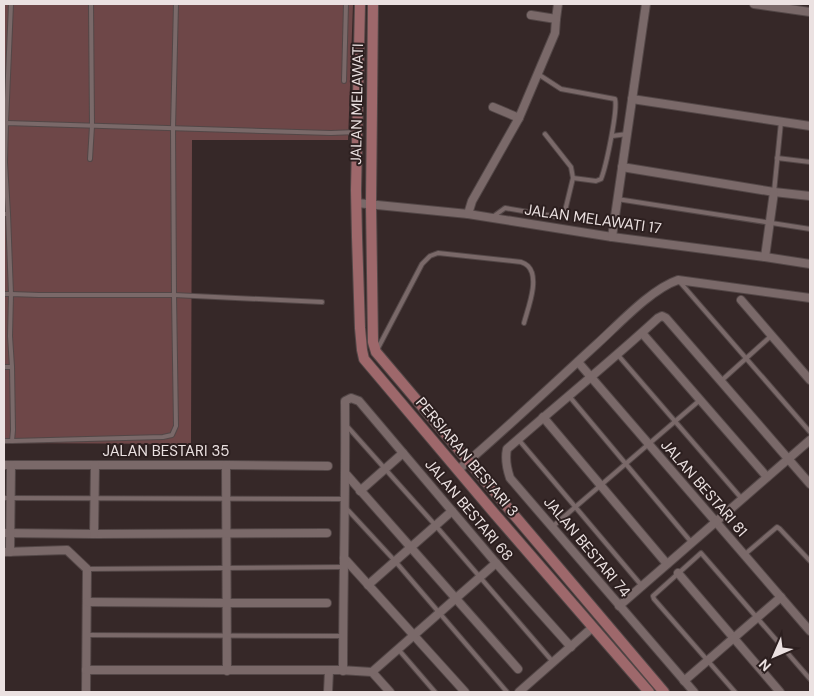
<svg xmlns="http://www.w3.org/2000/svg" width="814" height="696" font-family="'DM Sans',sans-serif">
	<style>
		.green { fill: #6e4748 }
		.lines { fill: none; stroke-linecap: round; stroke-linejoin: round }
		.lane-casing { stroke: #534747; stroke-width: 6 }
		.street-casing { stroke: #534747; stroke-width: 10 }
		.secondary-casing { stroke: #534747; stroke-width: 12 }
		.lane { stroke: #7a6969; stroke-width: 4 }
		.street { stroke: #7a6969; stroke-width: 8 }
		.secondary { stroke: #9e686b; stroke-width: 10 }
		.labels { text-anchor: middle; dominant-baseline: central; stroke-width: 4; stroke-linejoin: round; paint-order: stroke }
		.street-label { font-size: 15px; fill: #ebe1e1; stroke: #2c1f1f }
	</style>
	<rect width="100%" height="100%" fill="#362828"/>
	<path class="green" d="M4,4h349l-5,136h-156l-1,304 -187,-1z"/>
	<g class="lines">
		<defs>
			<g id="lane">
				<path d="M538,74l23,15 54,10c3,11 -9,68 -14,80l-5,2 -23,-3"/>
				<path d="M344,81l2,-77"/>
				<path d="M6,123l5,-119"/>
				<path d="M612,136l15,-2"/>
				<path d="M777,158l33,4"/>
				<path d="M90,159l2,-33 -1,-122"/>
				<path d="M774,192l7,-70"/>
				<path d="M617,199l193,30"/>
				<path d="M4,214h4l-3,-52 1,-39 325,10 26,-1"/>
				<path d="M494,216l11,-8 53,9 6,-2 9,-37 -2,-11 -26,-33"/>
				<path d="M679,281l131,151"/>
				<path d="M4,294h7l-3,-80"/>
				<path d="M377,350l45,-86 8,-8 8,-3 83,9c3,1 5,2 7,4 12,12 0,42 -4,57"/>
				<path d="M617,354l125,145"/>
				<path d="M4,367h8"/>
				<path d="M721,381l50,-45"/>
				<path d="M569,396l123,147"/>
				<path d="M346,425l90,101 117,136"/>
				<path d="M518,439l124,147"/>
				<path d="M4,441h8l1,-11 -1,-63 -2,-31 1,-42 28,1h135l148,7"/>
				<path d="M12,441l151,-4 9,-2 4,-9 -2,-131 -1,-167 3,-124"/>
				<path d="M4,498l340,1"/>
				<path d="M346,508l49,53 112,131"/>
				<path d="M552,527l148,-127"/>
				<path d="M744,555l33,-28 3,2 30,32"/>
				<path d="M87,569l256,-2"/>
				<path d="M86,635l257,1"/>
				<path d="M398,649l37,43"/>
				<path d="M735,692l-81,-93 -1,-3 48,-43 109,126"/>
			</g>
			<g id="street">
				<path d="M754,4l56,8"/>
				<path d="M556,19l2,-15"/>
				<path d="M632,99l178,27"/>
				<path d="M493,107l26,11"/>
				<path d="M622,167l152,25 36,4"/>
				<path d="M357,203l111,11 144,23 153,20 45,7"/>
				<path d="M468,214l4,-13 47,-83 36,-85 1,-14 -25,-4"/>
				<path d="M612,237l34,-233"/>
				<path d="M765,257l9,-65"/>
				<path d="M741,300l69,80"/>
				<path d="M642,333l125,144"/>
				<path d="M578,362l232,269"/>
				<path d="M543,417l124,147"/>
				<path d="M4,465h222l102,1"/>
				<path d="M226,465l1,206"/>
				<path d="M458,470c47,-40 93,-84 139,-126 21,-19 54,-55 81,-64l132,18"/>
				<path d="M346,474l172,195"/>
				<path d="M360,491l43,-38"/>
				<path d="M4,533l90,1 233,-1"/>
				<path d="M94,534l1,-69"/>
				<path d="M4,552l63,-2 20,19 -1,123"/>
				<path d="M10,552l1,-87"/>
				<path d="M344,558l121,134"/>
				<path d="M678,573l102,119"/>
				<path d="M368,585l84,-74"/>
				<path d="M87,602l140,1h100"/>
				<path d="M619,606l191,-166"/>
				<path d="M86,670h254l32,2 18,20"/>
				<path d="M343,671c0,-90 3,-180 2,-270l6,-3 8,3 137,162 75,84"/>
				<path d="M372,672l124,-109"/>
				<path d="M684,681l97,-84"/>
				<path d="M328,692l1,-21"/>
				<path d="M519,692l74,-65"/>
				<path d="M694,692l-184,-214c-3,-9 -5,-20 -3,-29 50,-44 102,-86 151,-131l4,-2 4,2 144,166"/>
			</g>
			<g id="secondary">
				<path d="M360,4l-4,186 1,47 3,91 2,22 2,9 130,154 155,179"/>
				<path d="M373,4l-2,200 2,138 3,10 288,340"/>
			</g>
		</defs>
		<use href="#lane" class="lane-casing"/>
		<use href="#street" class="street-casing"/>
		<use href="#secondary" class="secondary-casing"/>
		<use href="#lane" class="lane"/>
		<use href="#street" class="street"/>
		<use href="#secondary" class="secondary"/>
	</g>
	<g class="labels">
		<g class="street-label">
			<text transform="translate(357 104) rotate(-89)">JALAN MELAWATI</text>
			<text transform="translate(593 219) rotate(8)">JALAN MELAWATI 17</text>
			<text x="166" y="451">JALAN BESTARI 35</text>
			<text transform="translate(467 457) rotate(50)">PERSIARAN BESTARI 3</text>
			<text transform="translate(704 488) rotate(49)">JALAN BESTARI 81</text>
			<text transform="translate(469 510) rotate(50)">JALAN BESTARI 68</text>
			<text transform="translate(587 547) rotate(50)">JALAN BESTARI 74</text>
		</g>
	</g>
	<rect width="814" height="696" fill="none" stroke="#ebe1e1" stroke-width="10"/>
	<g transform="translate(774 656) rotate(225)" stroke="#2c1f1f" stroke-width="4" paint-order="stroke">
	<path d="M0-4L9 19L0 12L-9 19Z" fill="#ebe1e1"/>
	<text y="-8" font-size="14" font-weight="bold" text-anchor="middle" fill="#ebe1e1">N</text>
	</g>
</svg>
